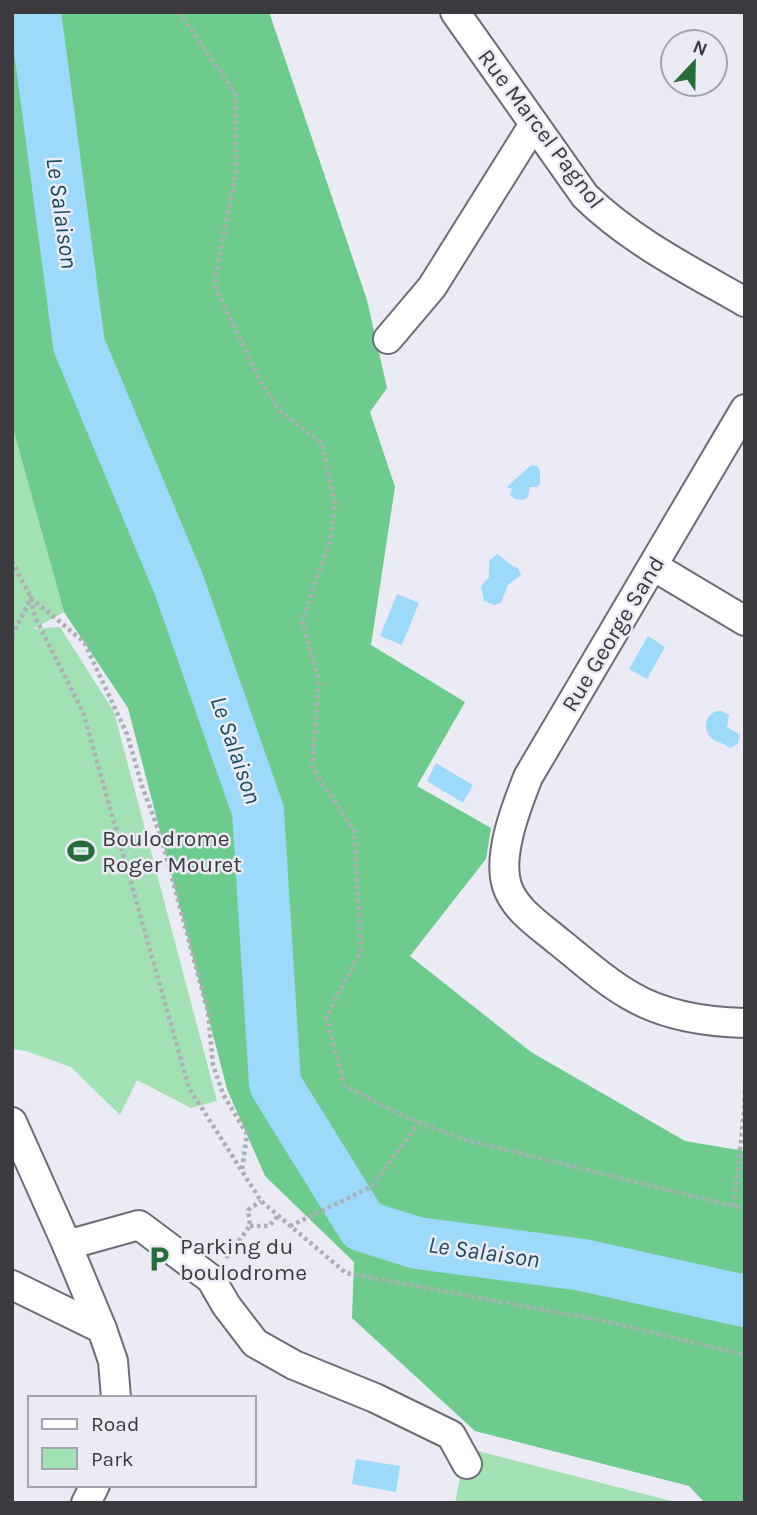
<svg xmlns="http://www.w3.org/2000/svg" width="757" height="1515" font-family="Karla,sans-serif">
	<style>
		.green { fill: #a2e1b4 }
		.forest { fill: #6dcb8d }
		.water { fill: #9dd9fa }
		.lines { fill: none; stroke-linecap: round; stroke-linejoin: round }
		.river { stroke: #9dd9fa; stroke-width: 52 }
		.minor-casing { stroke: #6c6d75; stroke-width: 32 }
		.path { stroke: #aeafb6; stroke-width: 4.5; stroke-dasharray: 3.5 3.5; stroke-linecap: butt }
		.minor { stroke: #fff; stroke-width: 28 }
		.labels { text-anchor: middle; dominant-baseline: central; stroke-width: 5; stroke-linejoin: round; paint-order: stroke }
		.street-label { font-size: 23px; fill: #3b3b3f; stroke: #eaebf4 }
		.poi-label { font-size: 23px; fill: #3b3b3f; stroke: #eaebf4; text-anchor: start }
		.water-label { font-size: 24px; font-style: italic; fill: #1d4b62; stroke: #eaebf4 }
	</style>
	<rect width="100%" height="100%" fill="#eaebf4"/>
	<g class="green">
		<path d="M12,425l52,187 -31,17 27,-2 54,85 103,389 -26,7 -54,-28 -17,35 -49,-48 -45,-16 -14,-2z"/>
		<path d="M466,1448l213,55h-224z"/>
	</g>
	<path class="forest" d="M12,12h257l98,288 20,88 -17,24 25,75 -24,158 94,57 -48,84 74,42 -5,31 -76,97 121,96 154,89 60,10v352h-40l-16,-17 -214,-55 -123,-113 2,-56 -89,-86 -38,-87 -99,-381 -64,-96 -52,-187z"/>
	<g class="water">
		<path d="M531,465l6,1 3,5v13l-3,3h-7l-2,10 -5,3 -8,-1 -5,-4 2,-6 -5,-2z"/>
		<path d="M497,554c9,5 11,11 21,14l3,7 -13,10 -7,18 -7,2 -10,-4 -3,-15 8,-9v-16z"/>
		<path d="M397,594l22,9 -17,42 -22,-9z"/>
		<path d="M648,636l17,11 -18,32 -18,-10z"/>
		<path d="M716,711h5l8,4 -2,12 13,8 -2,9 -8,4c-5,-4 -10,-5 -16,-8 -12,-9 -10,-23 2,-29z"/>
		<path d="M436,763l37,22 -10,18 -36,-22z"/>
		<path d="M356,1459l44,7 -4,26 -44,-8z"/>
	</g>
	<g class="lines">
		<path class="river" d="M35,12l44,333 100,240 79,226 17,273 88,142 54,17 166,22 162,36"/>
		<defs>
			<g id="minor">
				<path d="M455,12l130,184c46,45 104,74 160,106"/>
				<path d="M388,339l44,-52 102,-163"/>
				<path d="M745,409l-217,368c-11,28 -31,78 -21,109 8,24 32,39 51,55 23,18 46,40 73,55 34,20 74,26 114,27"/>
				<path d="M653,566l92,55"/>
				<path d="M12,1122l55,123 35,84 11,32 3,37"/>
				<path d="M67,1245l72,-20 72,54 15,26 29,38 39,22 81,33 76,37 16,29"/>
				<path d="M12,1285l90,44"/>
				<path d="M86,1503l9,-18"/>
			</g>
		</defs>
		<use href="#minor" class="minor-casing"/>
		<g class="path">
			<path d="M179,12l56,81 1,79 -22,112 46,97 20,30 42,32 13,60 -5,37 -28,82 17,58 -7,88 42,62 7,121 -35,66 19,69 56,29 61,24 283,70"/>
			<path d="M12,561l19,37 4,19 48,95 106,376 72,113 85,72 263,49 136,33"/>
			<path d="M12,636l19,-38 53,44 43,92 15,52 19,51 47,175 5,53 10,29 24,40 -5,36"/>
			<path d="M734,1206l10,-95 1,-26"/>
			<path d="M250,1226h19l9,-10"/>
			<path d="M290,1226l81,-39 48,-64"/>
			<path d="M226,1258l24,-32 -2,-16 13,-9"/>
		</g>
		<use href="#minor" class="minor"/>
	</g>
	<defs>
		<symbol id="stadium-bare" viewBox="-9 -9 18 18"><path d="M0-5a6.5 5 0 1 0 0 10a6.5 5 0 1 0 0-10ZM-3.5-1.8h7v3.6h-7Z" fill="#276d39" stroke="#eaebf4" stroke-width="2.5" paint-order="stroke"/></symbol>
		<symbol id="parking-bare" viewBox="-9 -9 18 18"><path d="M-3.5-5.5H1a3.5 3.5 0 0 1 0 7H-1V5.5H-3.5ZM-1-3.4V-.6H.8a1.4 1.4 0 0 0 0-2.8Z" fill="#276d39" stroke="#eaebf4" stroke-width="2.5" paint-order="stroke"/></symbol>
	</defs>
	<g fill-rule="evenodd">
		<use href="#stadium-bare" x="62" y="832" width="38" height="38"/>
		<use href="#parking-bare" x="140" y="1240" width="38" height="38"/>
	</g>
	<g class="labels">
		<g class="street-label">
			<text transform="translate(541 129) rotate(53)">Rue Marcel Pagnol</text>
			<text transform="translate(613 634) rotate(-59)">Rue George Sand</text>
		</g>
		<g class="poi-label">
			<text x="102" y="838">Boulodrome<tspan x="102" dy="26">Roger Mouret</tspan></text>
			<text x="180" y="1246">Parking du<tspan x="180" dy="26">boulodrome</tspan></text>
		</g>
		<g class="water-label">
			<text transform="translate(62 213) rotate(82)">Le Salaison</text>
			<text transform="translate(236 750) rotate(71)">Le Salaison</text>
			<text transform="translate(484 1252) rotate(8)">Le Salaison</text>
		</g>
	</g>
	<rect width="757" height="1515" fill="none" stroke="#3b3b3f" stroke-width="28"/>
	<rect x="28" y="1396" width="228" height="91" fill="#eaebf4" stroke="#a4a5ac" stroke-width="2"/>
	<rect x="42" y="1419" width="35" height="10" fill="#ffffff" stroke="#a4a5ac" stroke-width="2"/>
	<text x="91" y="1431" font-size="21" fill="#3b3b3f">Road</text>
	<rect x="42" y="1448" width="35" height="21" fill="#a2e1b4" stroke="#a4a5ac" stroke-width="2"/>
	<text x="91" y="1466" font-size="21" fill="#3b3b3f">Park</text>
	<g transform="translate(694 63) rotate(22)"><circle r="33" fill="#eaebf4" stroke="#a4a5ac" stroke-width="2"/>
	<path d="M0-5L12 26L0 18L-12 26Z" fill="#276d39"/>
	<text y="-10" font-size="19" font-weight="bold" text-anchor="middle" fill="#3b3b3f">N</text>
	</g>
</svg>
